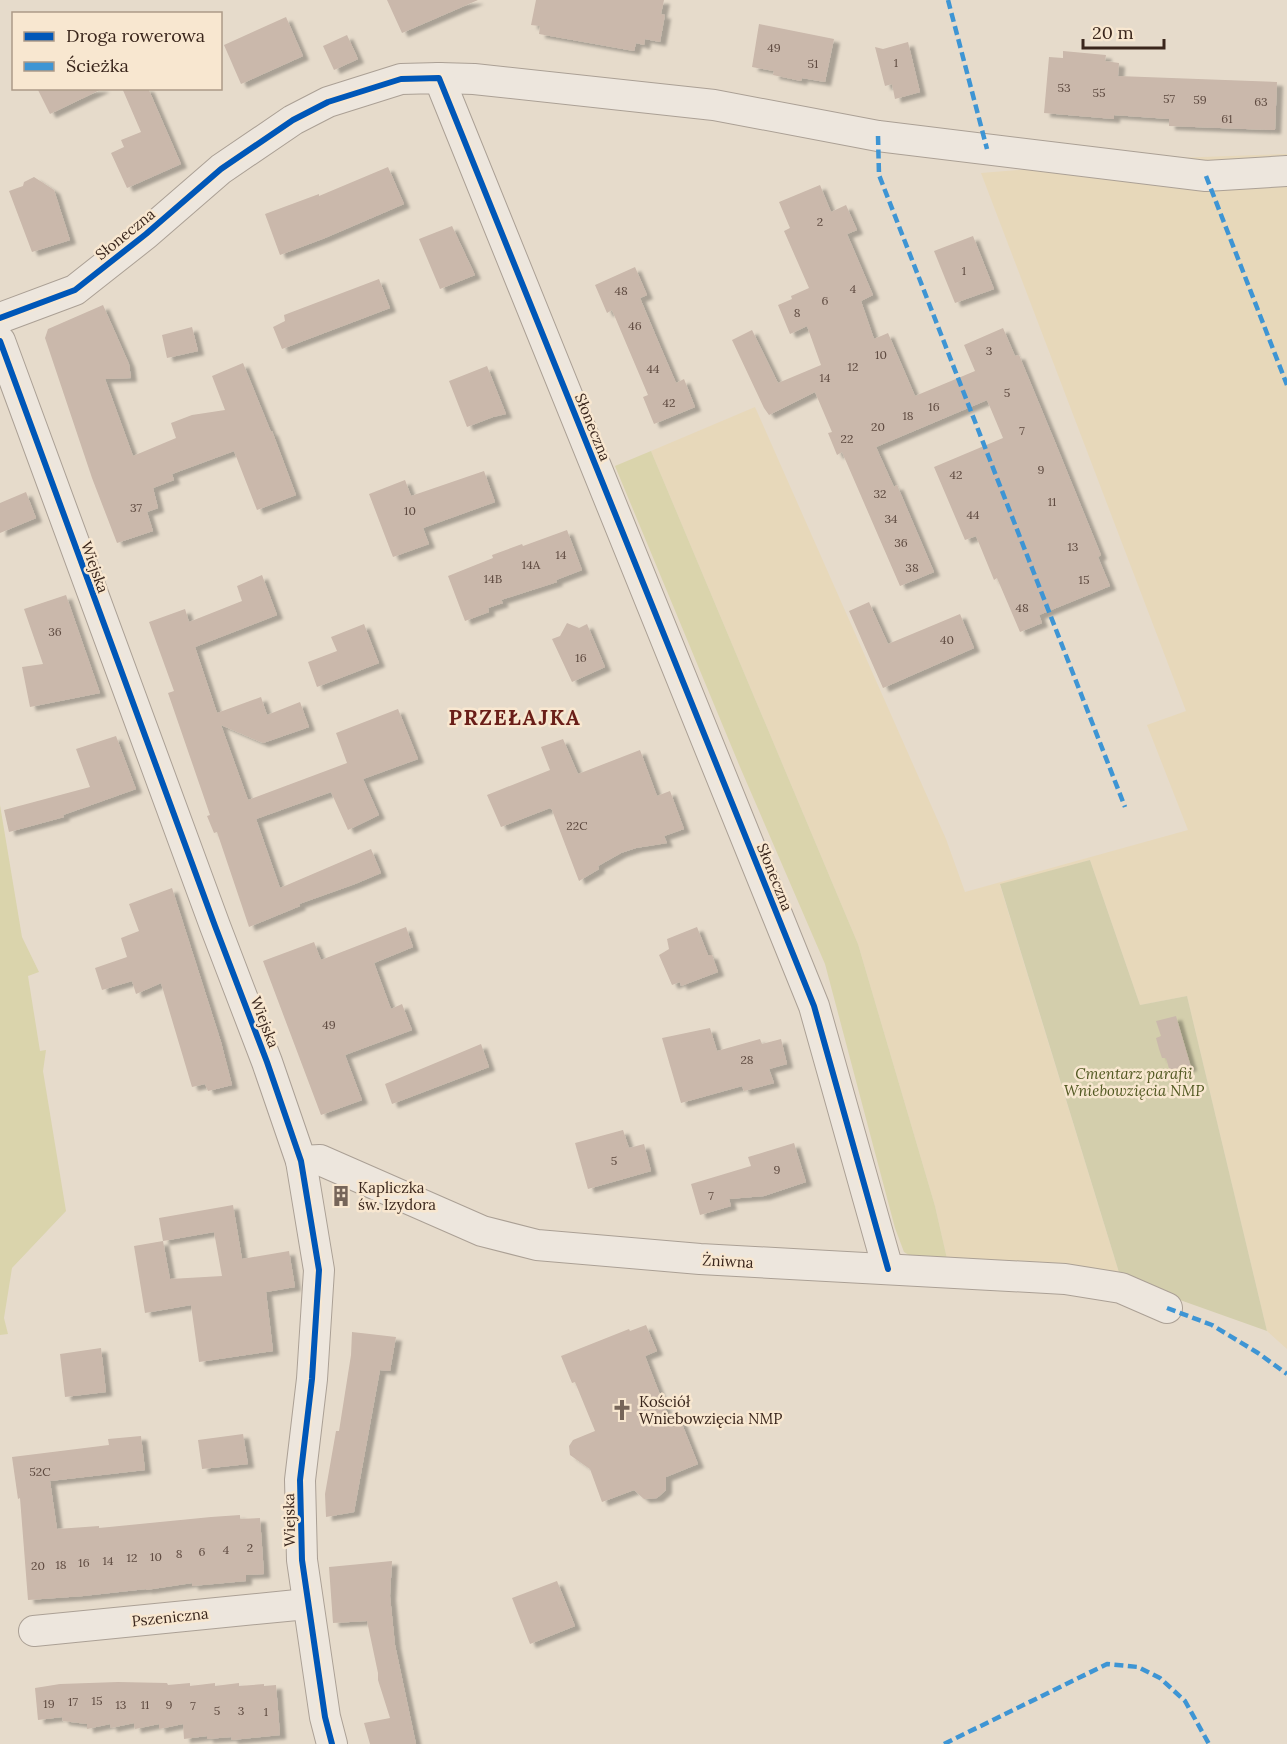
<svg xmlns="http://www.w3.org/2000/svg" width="1287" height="1744" font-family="Lora,serif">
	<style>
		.farmland { fill: #e7d8ba }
		.green { fill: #dad4ac }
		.cemetery { fill: #d3ceac }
		.building { fill: #cab8ab; filter: url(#shadow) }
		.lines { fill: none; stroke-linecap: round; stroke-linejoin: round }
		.minor-casing { stroke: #aba095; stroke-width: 32 }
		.minor { stroke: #ede6dd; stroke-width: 30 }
		.quiet { stroke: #3e95d4; stroke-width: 4.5; stroke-dasharray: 9 4.5; stroke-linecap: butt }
		.cycleway-casing { stroke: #f8e7d0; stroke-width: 10 }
		.cycleway { stroke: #0057b8; stroke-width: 6 }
		.labels { text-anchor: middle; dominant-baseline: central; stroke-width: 5; stroke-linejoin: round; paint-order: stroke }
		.number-label { font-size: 12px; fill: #5e4a40 }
		.street-label { font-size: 15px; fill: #3a261c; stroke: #f8e7d0 }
		.park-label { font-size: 15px; font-style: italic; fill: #515821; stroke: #f8e7d0 }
		.poi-label { font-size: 15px; fill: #3a261c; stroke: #f8e7d0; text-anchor: start }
		.district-label { font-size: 21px; font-weight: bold; letter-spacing: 1.5px; fill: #6a1e18; stroke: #f8e7d0 }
	</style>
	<defs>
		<filter id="shadow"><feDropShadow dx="6" dy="4" stdDeviation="1.5" flood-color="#0004"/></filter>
	</defs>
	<rect width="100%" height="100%" fill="#e6dbcb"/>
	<path class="farmland" d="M1287,154v1195l-20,-18 -80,-335 -47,9 -50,-145 -90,25 121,394 -173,-16 -13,-57 -77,-262 -207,-493 104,-44 191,432 19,53 223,-62 -41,-105 39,-14 -205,-538 193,-15z"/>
	<g class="green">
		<path d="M651,451l207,493 77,262 13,57 -33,-4 -11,-7 -9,-24 -70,-264 -85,-197 -125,-301z"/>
		<path d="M0,805l22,132 17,35 -11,4 12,75 6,-1 -3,21 23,140 -54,57 -8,50 4,16 -8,1z"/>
	</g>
	<path class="cemetery" d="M1090,860l50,145 47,-9 80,335 -146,-52 -121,-395z"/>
	<g class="building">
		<path d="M387,0h91l-76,33z"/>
		<path d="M536,0h128l-3,14 4,1 -5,27 -15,-3 -1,6 -8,-2 -2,8 -95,-17 1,-8 -9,-1z"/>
		<path d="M286,17l17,39 -62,28 -17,-39z"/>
		<path d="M759,24l75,15 -9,43 -23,-4 -1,3 -28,-6 1,-4 -22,-4z"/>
		<path d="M347,35l11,24 -24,11 -11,-24z"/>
		<path d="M908,42l12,50 -25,7 -3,-15 -7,2 -10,-39 8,2z"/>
		<path d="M1063,51l43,4 -1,6 14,2 -1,13 159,6 -2,48 -106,-4v-7l-55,-4v4l-70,-6 5,-56 14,1z"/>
		<path d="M37,88h67l-54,26z"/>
		<path d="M122,88h26l33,76 -54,24 -16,-35 13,-6 -3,-7 20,-8z"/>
		<path d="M388,167l16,37 -79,34 -45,17 -15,-41 54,-20v2z"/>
		<path d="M34,177l20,13 16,50 -38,12 -23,-61 14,-5 1,-4z"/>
		<path d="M820,185l11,27 15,-7 11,25 -10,4 26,61 -12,6 13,38 14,-6 27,63 60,-25 -11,-26 39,-17 12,28 4,-1 36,87 46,113 -3,2 12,29 -71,29 3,8 -22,9 -23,-54 -3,2 -18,-44 -11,4 -31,-73 69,-29 -16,-38 -111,47 18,40 3,-2 37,87 -34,14 -58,-134 -5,3 -9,-22 4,-1 -17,-40 -46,23 -5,-7 -32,-68 20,-10 26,53 43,-18 -14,-39 -17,8 -12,-29 14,-6 -1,-3 18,-8 -25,-57 6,-3 -11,-26z"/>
		<path d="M452,226l23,49 -35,14 -21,-50z"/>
		<path d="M973,236l21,53 -39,14 -21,-52z"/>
		<path d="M635,267l12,28 -7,3 18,43 18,42 8,-4 11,28 -41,17 -11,-27 5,-2 -36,-85 -5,3 -12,-28z"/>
		<path d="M379,279l11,29 -108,41 -9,-22 12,-6 -1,-6z"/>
		<path d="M103,305l26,59 2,14 -26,1 28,77 43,-18 -5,-15 21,-8 33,-5 -13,-34 31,-13 28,69 1,-1 24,64 -39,15 -23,-59 -62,23 2,6 -21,8 5,20 -11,4 6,19 -36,12 -25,-65 -47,-140 3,-9z"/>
		<path d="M192,327l6,24 -31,7 -5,-23z"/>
		<path d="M487,366l19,48 -13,3 -26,10 -18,-46z"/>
		<path d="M484,471l11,31 -72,26 6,16 -36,13 -24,-63 36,-14 6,16z"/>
		<path d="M26,492l10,26 -36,15v-30z"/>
		<path d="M567,530l15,40 -26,10 1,2 -56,18 2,3 -15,5 1,4 -24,9 -17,-45 45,-18 -1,-3 30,-11 1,2z"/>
		<path d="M262,575l15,40 -82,32 22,66 44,-16 6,18 33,-13 9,25 -46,16 -42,-18 27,75 99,-37 -11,-30 62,-24 20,50 -55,20 16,36 -31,15 -17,-38 -75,27 24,69 91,-39 10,24 -26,11 -56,20 1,2 -51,21 -32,-95 -3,1 -7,-17 3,-1 -42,-122 6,-2 -25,-69 36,-13 4,13 53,-21 -5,-15z"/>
		<path d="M66,595l34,98 -70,14 -8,-40 21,-3 -19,-55z"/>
		<path d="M869,602l19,42 72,-30 14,34 -91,40 -34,-77z"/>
		<path d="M567,623l12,5 8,-4 18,43 -33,15 -20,-43 8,-3z"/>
		<path d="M364,624l15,39 -62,24 -9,-25 29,-11 -6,-14z"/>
		<path d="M116,736l20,53 -73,26 1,2 -55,15 -5,-22 86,-23 -14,-38z"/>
		<path d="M563,739l15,35 62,-24 17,46 13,-5 14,38 -20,7 3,7 -31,5 -15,5 -23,13 1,3 -20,12 -27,-71 -2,-2 -49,19 -14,-32 63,-25 -9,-23z"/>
		<path d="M172,888l49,154 11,43 -24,6 -3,-7 -13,3 -31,-104 -25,11 -4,-13 -30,9 -7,-22 32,-11 -6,-19 18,-7 -10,-27z"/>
		<path d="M406,927l7,20 -39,16 17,46 11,-5 10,26 -67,25 17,45 -41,15 -58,-154 51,-19 7,18z"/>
		<path d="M697,927l11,28h4l6,17 -37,14 -1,-4 -8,3 -13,-30 10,-6 -2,-10z"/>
		<path d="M1176,1016l15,51 -21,5 -4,-14h-4l-3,-9 -3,-11 5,-2 -5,-15z"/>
		<path d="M710,1028l7,23 43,-12 2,5 19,-5 6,25 -18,5 5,14 -30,8 -2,-5 -61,17 -19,-65z"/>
		<path d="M481,1044l8,23 -97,37 -7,-20z"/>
		<path d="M623,1130l6,18 15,-4 7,27 -63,18 -13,-46z"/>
		<path d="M794,1143l12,39 -42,14 -35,3 2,7 -31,9 -9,-31 60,-18 -3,-9z"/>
		<path d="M233,1205l9,54 47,-8 6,36 -29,5 7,59 -74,11 -8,-57 -46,8 -11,-67 29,-5 7,38 52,-3 -8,-44 -51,9 -4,-23z"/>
		<path d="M646,1325l11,26 -12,5 26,67 9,-4 18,45 -32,13v13l-9,8 -13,1 -10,-9 -32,12 -12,-33 -20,-14 -1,-9 4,-6 22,-9 -20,-49 -3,1 -11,-27 68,-27 1,2z"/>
		<path d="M352,1332l44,5 -6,34 -10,-1 -26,142 -28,5 -1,-23 11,-63h3l12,-76z"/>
		<path d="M101,1348l5,44 -41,5 -5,-43z"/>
		<path d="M243,1434l5,30 -46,5 -4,-29z"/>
		<path d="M141,1436l4,34 -95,11 7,48 42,-3v2l112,-11 29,-2v4l20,-1 4,56 -18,1v6l-54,5v-3l-46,7v-1l-63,7 -55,4 -8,-102 -2,1 -6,-42 97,-12 -1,-6z"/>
		<path d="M392,1561l-2,35 5,49 21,99h-46l-6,-21 26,-5 -12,-38v-7l-11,-52 -34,2 -4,-56z"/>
		<path d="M557,1581l18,45 -45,18 -18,-46z"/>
		<path d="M118,1682l49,1 1,2 22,-2v3l25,-3v3l24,-3v3l25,-2v2l12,-1 4,50 -48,5 -1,-3 -24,2v-3l-23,3 -1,-15 -24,5v-5l-24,5 -1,-6 -23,5 -1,-4 -23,5v-5l-24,-3 -1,-4 -24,3 -3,-32 25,-4z"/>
	</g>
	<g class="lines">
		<defs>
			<g id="minor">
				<path d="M439,78l35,1 240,26 164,31 328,40 81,-5"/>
				<path d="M0,318l75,-28 71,-56 75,-65 72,-49 35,-18 73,-23 38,-1 375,928 74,263"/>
				<path d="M0,341l215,585 52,136 34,99 18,109 -7,109 -12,101 2,80 23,157 7,27"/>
				<path d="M301,1161l19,-1 162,71 55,14 163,14 365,20 56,9 46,20"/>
				<path d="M34,1631l273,-27"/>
			</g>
		</defs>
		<use href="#minor" class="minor-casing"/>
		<use href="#minor" class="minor"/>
		<g class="quiet">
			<path d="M948,0l39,149"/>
			<path d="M878,136l1,39 246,632"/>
			<path d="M1206,176l81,209"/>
			<path d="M1167,1308l45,17 46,28 29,21"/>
			<path d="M944,1744l163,-80 31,3 22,11 25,23 24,43"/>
		</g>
		<defs>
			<g id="cycleway">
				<path d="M0,318l75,-28 71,-56 75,-65 72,-49 35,-18 73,-23 38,-1 375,928 74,263"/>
				<path d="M0,341l215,585 52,136 34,99 18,109 -7,109 -12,101 2,80 23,157 7,27"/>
			</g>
		</defs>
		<use href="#cycleway" class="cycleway-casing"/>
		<use href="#cycleway" class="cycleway"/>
	</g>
	<defs>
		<symbol id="building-bare" viewBox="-9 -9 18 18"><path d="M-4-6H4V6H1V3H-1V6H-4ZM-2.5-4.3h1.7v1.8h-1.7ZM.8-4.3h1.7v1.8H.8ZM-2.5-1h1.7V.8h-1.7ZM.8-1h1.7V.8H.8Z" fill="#766559" stroke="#f8e7d0" stroke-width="2.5" paint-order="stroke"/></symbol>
		<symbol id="church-bare" viewBox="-9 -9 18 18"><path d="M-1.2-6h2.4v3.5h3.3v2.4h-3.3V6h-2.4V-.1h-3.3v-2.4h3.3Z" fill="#766559" stroke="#f8e7d0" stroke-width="2.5" paint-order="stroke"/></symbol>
	</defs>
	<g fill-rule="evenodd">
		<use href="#building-bare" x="326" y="1181" width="30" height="30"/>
		<use href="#church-bare" x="607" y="1395" width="30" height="30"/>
	</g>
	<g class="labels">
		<g class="number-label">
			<text x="774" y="47">49</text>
			<text x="896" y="62">1</text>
			<text x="813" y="63">51</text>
			<text x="1064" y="87">53</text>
			<text x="1099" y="92">55</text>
			<text x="1169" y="98">57</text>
			<text x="1200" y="99">59</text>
			<text x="1261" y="101">63</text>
			<text x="1227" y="118">61</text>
			<text x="820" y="221">2</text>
			<text x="964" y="270">1</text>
			<text x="853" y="288">4</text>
			<text x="621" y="290">48</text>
			<text x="825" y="300">6</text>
			<text x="797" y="312">8</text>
			<text x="635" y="325">46</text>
			<text x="989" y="350">3</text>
			<text x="881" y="354">10</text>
			<text x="853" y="366">12</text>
			<text x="653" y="368">44</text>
			<text x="825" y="377">14</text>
			<text x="1007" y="392">5</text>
			<text x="669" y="402">42</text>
			<text x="934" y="406">16</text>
			<text x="908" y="415">18</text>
			<text x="878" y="426">20</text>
			<text x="1022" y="430">7</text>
			<text x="847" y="438">22</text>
			<text x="1041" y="469">9</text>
			<text x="956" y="474">42</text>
			<text x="880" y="493">32</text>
			<text x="1052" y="501">11</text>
			<text x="136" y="507">37</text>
			<text x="410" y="510">10</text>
			<text x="973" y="514">44</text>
			<text x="891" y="518">34</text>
			<text x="901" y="542">36</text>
			<text x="1073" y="546">13</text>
			<text x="561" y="554">14</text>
			<text x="531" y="564">14A</text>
			<text x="912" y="567">38</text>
			<text x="493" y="578">14B</text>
			<text x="1084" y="579">15</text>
			<text x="1022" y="607">48</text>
			<text x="55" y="631">36</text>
			<text x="947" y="639">40</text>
			<text x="581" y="657">16</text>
			<text x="577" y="825">22C</text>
			<text x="329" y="1024">49</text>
			<text x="747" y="1059">28</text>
			<text x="614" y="1160">5</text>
			<text x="777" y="1169">9</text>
			<text x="711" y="1195">7</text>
			<text x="40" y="1471">52C</text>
			<text x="250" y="1547">2</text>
			<text x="226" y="1549">4</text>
			<text x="202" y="1551">6</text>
			<text x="179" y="1553">8</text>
			<text x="156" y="1556">10</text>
			<text x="132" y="1557">12</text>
			<text x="108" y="1560">14</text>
			<text x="84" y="1562">16</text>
			<text x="61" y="1564">18</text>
			<text x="38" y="1565">20</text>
			<text x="97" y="1700">15</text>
			<text x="73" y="1701">17</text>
			<text x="49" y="1703">19</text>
			<text x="121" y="1704">13</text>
			<text x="145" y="1704">11</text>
			<text x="169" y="1704">9</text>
			<text x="193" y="1705">7</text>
			<text x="217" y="1710">5</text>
			<text x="241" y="1710">3</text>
			<text x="266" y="1711">1</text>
		</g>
		<g class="street-label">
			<text transform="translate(125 234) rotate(-39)">Słoneczna</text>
			<text transform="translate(593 427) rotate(68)">Słoneczna</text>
			<text transform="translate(95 567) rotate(70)">Wiejska</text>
			<text transform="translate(775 877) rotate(68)">Słoneczna</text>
			<text transform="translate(265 1022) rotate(69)">Wiejska</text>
			<text transform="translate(728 1261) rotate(3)">Żniwna</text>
			<text transform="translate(289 1520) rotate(-91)">Wiejska</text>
			<text transform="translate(170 1617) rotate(-6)">Pszeniczna</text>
		</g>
		<g class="park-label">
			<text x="1134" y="1073">Cmentarz parafii<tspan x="1134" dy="17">Wniebowzięcia NMP</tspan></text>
		</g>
		<g class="poi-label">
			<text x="358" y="1187">Kapliczka<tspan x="358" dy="17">św. Izydora</tspan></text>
			<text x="639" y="1401">Kościół<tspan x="639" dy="17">Wniebowzięcia NMP</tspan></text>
		</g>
		<g class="district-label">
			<text x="515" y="717">PRZEŁAJKA</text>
		</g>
	</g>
	<rect x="12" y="12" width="210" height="78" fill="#f8e7d0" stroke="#ac9a88" stroke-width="1.5"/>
	<rect x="24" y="32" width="30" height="9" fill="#0057b8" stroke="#ac9a88" stroke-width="1.5"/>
	<text x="66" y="42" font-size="18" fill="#3a261c">Droga rowerowa</text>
	<rect x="24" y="62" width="30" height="9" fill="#3e95d4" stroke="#ac9a88" stroke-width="1.5"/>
	<text x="66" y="72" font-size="18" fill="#3a261c">Ścieżka</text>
	<path d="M1083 39v9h81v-9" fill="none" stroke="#3a261c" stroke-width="3"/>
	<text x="1092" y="39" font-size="18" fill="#3a261c" stroke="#f8e7d0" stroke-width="4.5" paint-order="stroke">20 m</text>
</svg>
